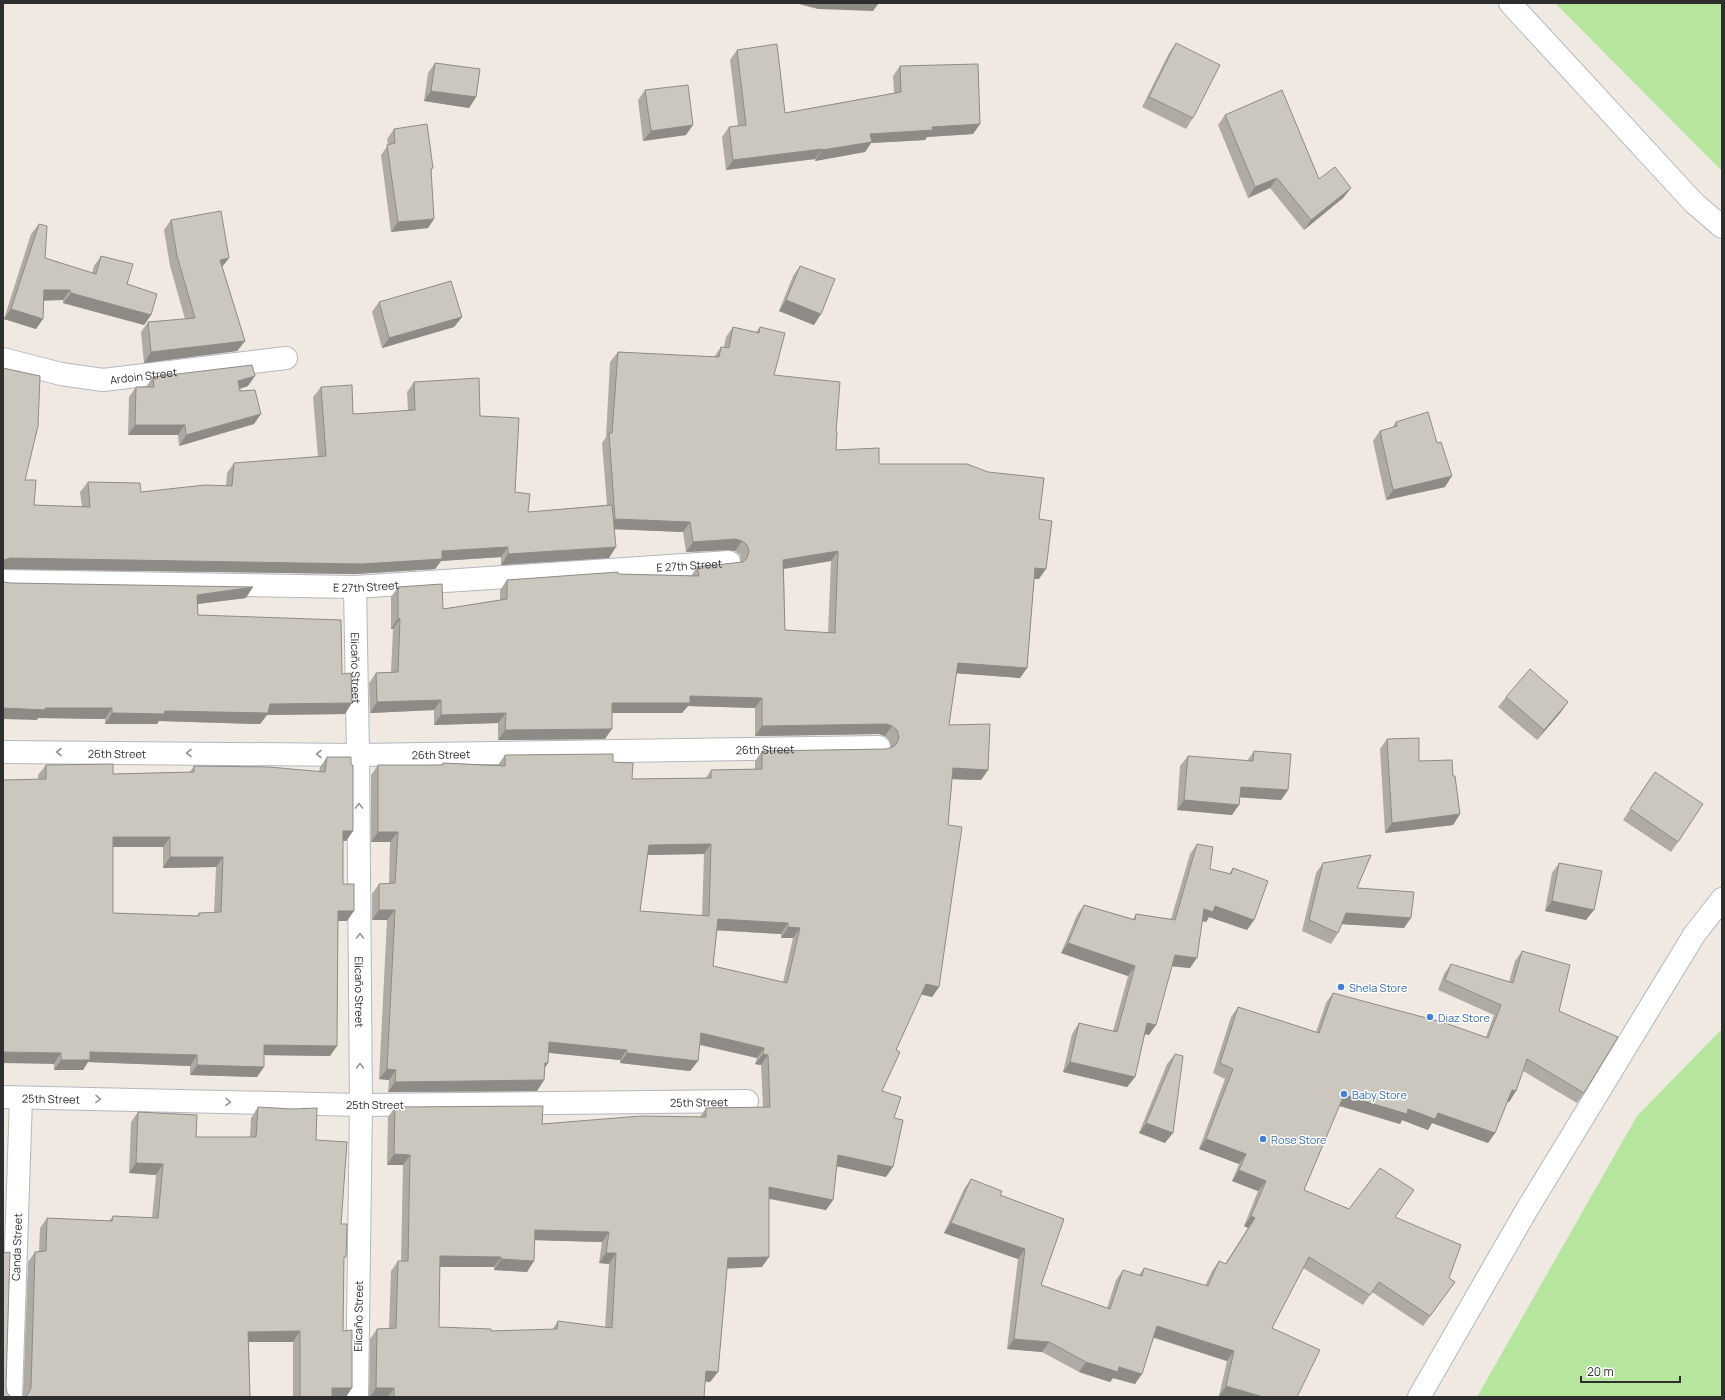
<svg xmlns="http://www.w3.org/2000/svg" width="1725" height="1400" font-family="Manrope,sans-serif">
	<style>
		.green { fill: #b6e59e }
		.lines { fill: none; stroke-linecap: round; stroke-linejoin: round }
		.minor-casing { stroke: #b4b7c1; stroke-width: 24 }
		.tertiary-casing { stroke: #b4b7c1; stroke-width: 24 }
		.minor { stroke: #fff; stroke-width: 22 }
		.tertiary { stroke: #fff; stroke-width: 22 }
		.wall { fill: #afaba4; fill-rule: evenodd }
		.shaded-wall { fill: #8e8b86 }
		.building { fill: #cbc7bf; stroke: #8e8b86; fill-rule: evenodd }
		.oneway { stroke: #969696 }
		.shop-dot { fill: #3f7fe0; stroke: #fff; stroke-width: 1.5 }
		.labels { text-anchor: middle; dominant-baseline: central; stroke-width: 3; stroke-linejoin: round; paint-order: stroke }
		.street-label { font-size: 11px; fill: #2e2e2e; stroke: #fff }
		.shop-label { font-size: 11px; fill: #366cbe; stroke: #fff; text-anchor: start }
	</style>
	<rect width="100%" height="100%" fill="#efe9e1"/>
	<g class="green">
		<path d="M1555,3h167v168z"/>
		<path d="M1722,1029v368h-245l160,-281z"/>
	</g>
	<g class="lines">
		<defs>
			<g id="minor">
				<path d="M1510,3l184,200 28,24"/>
				<path id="s1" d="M3,359l58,15 42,6 183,-22"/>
				<path id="s2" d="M3,581l352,6 374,-25"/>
				<path id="s3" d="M355,587l3,168 521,-8"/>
				<path id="s4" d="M361,1105l386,-4"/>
				<path id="s5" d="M11,1397l10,-299"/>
				<path d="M1419,1397l107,-186 168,-276 28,-36"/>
			</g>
			<g id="tertiary">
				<path id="s6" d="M3,752l355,3 3,350 -4,292"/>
				<path id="s7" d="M3,1097l358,8"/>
			</g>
		</defs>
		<use href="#minor" class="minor-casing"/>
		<use href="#tertiary" class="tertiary-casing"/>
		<use href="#minor" class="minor"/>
		<use href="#tertiary" class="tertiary"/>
	</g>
	<g class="wall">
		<path d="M1176,43l17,75 -7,11 -44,-22 27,-54z"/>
		<path d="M737,50l48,63 109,-20 -1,-17 7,-10 80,58 -7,10 -46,3 -2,3 -54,3 -6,9 -50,9v-2l-89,11 -4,-33 7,-10 9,-1 -8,-66z"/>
		<path d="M435,63l41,34 -7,11 -45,-7 4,-28z"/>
		<path d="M645,90l41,45 -43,6 -5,-41z"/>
		<path d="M1225,115l94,64 32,9 -8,10 -39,32 -34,-42 -22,10 -30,-73z"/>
		<path d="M394,129l40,90 -6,9 -37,4 -10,-77 7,-10 -1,-6z"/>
		<path d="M171,220l58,38 -7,9 23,74 -8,10 -93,12 -3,-31 7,-10 37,-3 -15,-53 -6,-36z"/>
		<path d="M39,224l6,34 47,15 2,-7 7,-10 26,28 24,31 -7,10 -81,-22v-3h-19l-8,29 -32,-10 27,-85z"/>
		<path d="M800,266l14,59 -35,-14 14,-35z"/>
		<path d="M379,302l83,15 -8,10 -72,21 -10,-36z"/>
		<path d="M733,327l23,5 4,-5 14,48 62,57v18l43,14 160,55v60h-5l-7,89 -7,10 -64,-5 -7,52 39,45 -7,10 -29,-1 -4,46 -9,162 -7,10 -11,-3 -25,56 -14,41 12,27 -8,59 -49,-11 -4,34 -7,10 -57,-11 -7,68 -35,1 -9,104 -8,10 -5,-1 -1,16h-335l1,-58 7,-10 12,-1 2,-57 7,-10h3l2,-96h-16l1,-48 7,-10 147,17 158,-7 6,-9 57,-1 -2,-42 -6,-1 2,-6 -58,-13 -1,16 -8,10 -70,-8v-3l-72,-7 -4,15v12l-7,11 -149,1 1,-12 -10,-1 8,-159h-15v-26l7,-10 10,-1 1,-41h-19v-67l7,-10h63l2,-2 55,2 7,-10 108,7 19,17 74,-1 5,-8 44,-1v-8l7,-10 124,-2 5,-1 -2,-8 -4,-4 -6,-2 -124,2v-28l-67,-2 -6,7h-70l-7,26 -107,1v-17l-64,2v-15l-64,3 -1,-30 7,-10 15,-1 2,-43h-2v-32l7,-10 45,22 57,-9v-10l7,-10 111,-6 73,2 6,-9 44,-4 -1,-8 -5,-4 -7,-1 -42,2 -3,-20 -69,-3 -5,29 -108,7v-8l-60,4 -6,8 -80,5 -352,-5v-201l22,112 9,25 48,2 -2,-15 8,-10 53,10 85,-6 1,-13 7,-10 84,-6 -5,-60 8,-10 32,27 55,-3 -1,-19 7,-10 66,34 35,76 13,20 79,-7 -5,-62 4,-6 4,-75 8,-10 96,5 7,-10h3l2,-10zM831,561l-3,72 -43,-3 -1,-61zM704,854l-2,62 -62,-5 8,-56zM717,930l64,4v4h12l-10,44 -70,-16zM535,1240l67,2 -3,21 10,1 -4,64 -47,-7 -6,9 -61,1 -52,-4 1,-60h54v3l33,2z"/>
		<path d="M153,377l95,9 -8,3 14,35 -75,22 -1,-11h-50l1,-38 7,-10h10z"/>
		<path d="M1396,422l49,65 -59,13 -13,-59 7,-10 12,-3z"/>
		<path d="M4,582l6,1 236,15 -49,6 1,11 144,59 3,40 -78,1 -7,9 -101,-3 -2,3h-52v-5l-67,-1 -1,2z"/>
		<path d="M1506,697l55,15 -24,28 -39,-33z"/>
		<path d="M1387,739l32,22 34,15 7,38 -7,11 -68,8 -5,-84z"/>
		<path d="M1254,751l34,39 -7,10 -41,-3 -8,18 -55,-5 3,-44 8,-10 59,5z"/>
		<path d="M327,757l24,8 2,66 -7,10h-3v43l4,37h-9l-8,135 -66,-1 -7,22 -67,-2v-9l-102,-4 -5,8h-29l-16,-291v-4l8,-10 67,9 77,-2 4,-6 125,6 1,-5zM113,847h50v21l53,-1 -2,46h-15l-2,3 -84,-3z"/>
		<path d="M1648,782l30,60 -7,10 -48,-32z"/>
		<path d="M1197,844l13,25 19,5 4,-6 21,52 -7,10 -38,-13 -3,5 -4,-1 -12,47 -18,-2 -23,69 -4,-1 -10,43 -8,10 -64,-15 9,-38 7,-11 34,8 15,-55 -67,-23 16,-38 7,-10 49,14 3,-5 35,5 19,-65z"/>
		<path d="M1323,863l34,25 47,40 -62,-4 -4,9 -7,11 -29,-13 14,-58z"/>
		<path d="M1559,863l27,57 -41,-9 7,-38z"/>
		<path d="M1522,951l37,60 25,82 -7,10 -54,-32 -7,20 -7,11 -2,-1 -12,32 -7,10 -56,-20 -4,7 -26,-10 -2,4 -61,-18 -35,84 45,19 46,8 54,61 6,4 -32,44 -51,-34 -9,13 -60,-37 -31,60 25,69h-74l-4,-1 8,-35 -73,-23 -19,46 -22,-6 -3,4 -31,-10 -37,-20 -35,-3 11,-90 -74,-26 20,-44 7,-10 29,16 64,24 -23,66 66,23 9,-28 7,-10 16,5 5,-7 61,18 7,-15 7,-10 6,3 23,-36 -4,-2 14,-35 -26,-10 7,-17 -40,-15 26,-70 -12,-6 18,-56 7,-10 78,25 10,-29 7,-10 153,44 8,-22 -56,-25 6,-16 7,-10 58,18 6,-21z"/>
		<path d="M1175,1054l-10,89 -26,-10 28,-69z"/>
		<path d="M258,1107l58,33 25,84 3,37 -1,70 3,66h-53v-55h-44l1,55h-227l5,-135 7,-10 4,-1 1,-23 7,-10 62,3 4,-5 39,2 4,-43 -27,-2 2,-51 7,-10 58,25h54l1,-19z"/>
	</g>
	<g class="shaded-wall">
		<path d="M795,3h84l-6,8 -55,-2z"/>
		<path d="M431,91l45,6 -7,11 -45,-7z"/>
		<path d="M980,124l-7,10 -46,3 -2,3 -54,3 -6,9 -50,9 7,-11 48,-16 62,-7z"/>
		<path d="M693,125l-7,10 -43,6 8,-10z"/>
		<path d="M822,149l-7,10 -89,11 7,-10z"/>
		<path d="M1277,178l-7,10 -22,10 7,-11z"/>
		<path d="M1351,188l-8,10 -39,32 7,-10z"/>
		<path d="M434,219l-6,9 -37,4 7,-10z"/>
		<path d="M229,258l-8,10 -1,-8z"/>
		<path d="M44,290h26l-7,10 -26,1z"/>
		<path d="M71,293l80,22 -7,10 -81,-22z"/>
		<path d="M786,300l35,14 -7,11 -35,-14z"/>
		<path d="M11,309l32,10 -7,10 -32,-10z"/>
		<path d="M462,317l-8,10 -72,21 7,-10z"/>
		<path d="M245,341l-8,10 -93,12 7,-11z"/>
		<path d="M255,376l-7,10 -17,5 7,-10z"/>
		<path d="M261,414l-7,10 -75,22 7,-11z"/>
		<path d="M135,425h50l-7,10h-50z"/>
		<path d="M1452,476l-7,11 -59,13 7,-10z"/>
		<path d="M615,519l75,3 -7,10 -75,-3z"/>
		<path d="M735,539l7,2 -7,10 -7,-1 -42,2 7,-10z"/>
		<path d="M508,547l-7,10 -60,4 -6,8 -80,5 -352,-5v-8l1,-1 6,-2 432,-7z"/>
		<path d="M616,547l-7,11 -108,7 7,-11z"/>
		<path d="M838,551l-7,10 -55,9 7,-10z"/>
		<path d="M1035,568l11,1 -7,10 -11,-1z"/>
		<path d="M253,587l-7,11 -57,7 8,-10z"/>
		<path d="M398,618l2,1 -7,10h-2z"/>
		<path d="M958,663l69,5 -7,10 -69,-5z"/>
		<path d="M690,696l72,2 -7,10 -67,-2 -6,7h-77l7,-10z"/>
		<path d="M441,700l-7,10 -64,3 7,-11z"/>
		<path d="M1568,702l-7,10 -24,28 7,-10z"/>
		<path d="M352,703l-7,11 -78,1 -7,9 -101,-3 -2,3h-52l7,-11 53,-2 105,-7z"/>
		<path d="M3,708h109l-7,11 -67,-1 -1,2 -34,-1z"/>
		<path d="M506,713l-8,10 -64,2 7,-10z"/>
		<path d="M886,724l6,2 -7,10 -6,-2 -124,2 7,-10z"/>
		<path d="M612,729l-7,10 -107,1 7,-10z"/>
		<path d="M953,768l35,2 -7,10 -35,-1z"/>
		<path d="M1241,787l47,3 -7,10 -47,-3z"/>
		<path d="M1184,800l55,5 -7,10 -55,-5z"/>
		<path d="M1460,814l-7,11 -68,8 7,-10z"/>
		<path d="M343,831h10l-7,10h-11z"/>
		<path d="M378,832h20l-8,10h-19z"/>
		<path d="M113,837h57l-7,10h-57z"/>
		<path d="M711,844l-7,10 -62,1 7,-10z"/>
		<path d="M170,857h53l-7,10 -53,1z"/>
		<path d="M1552,901l42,9 -8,10 -41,-9z"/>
		<path d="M1215,906l39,14 -7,10 -38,-13 -3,5 -9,-2 7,-11z"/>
		<path d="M379,910h16l-8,10h-15z"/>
		<path d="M338,911h16l-7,10h-16z"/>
		<path d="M1346,913l65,5 -7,10 -65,-4z"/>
		<path d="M718,919l70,4 -7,11 -70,-4z"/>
		<path d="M788,927l12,1 -7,10h-12z"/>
		<path d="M1068,943l67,23 -7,10 -67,-23z"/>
		<path d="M1175,955l22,3 -7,10 -22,-2z"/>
		<path d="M926,984l13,3 -7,10 -13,-3z"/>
		<path d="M1147,1023l9,2 -7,10 -9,-2z"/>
		<path d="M701,1033l63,15 -7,10 -63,-15z"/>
		<path d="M549,1042l78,8 -7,10 -78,-8z"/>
		<path d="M264,1045l73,1 -7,10 -73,-1z"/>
		<path d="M3,1052l58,1 -7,11 -51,-1z"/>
		<path d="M90,1052l107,3 -7,11 -102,-4 -5,8h-29l7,-10z"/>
		<path d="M627,1053l71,8 -8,10 -70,-8z"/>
		<path d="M763,1054l5,1 -7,10 -6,-1z"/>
		<path d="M1070,1062l65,15 -8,10 -64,-15z"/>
		<path d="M545,1063h3l-7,11z"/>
		<path d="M197,1065l67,2 -7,10 -67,-2z"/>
		<path d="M387,1069l9,1 -7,10 -10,-1z"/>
		<path d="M544,1080l-7,11 -149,1 7,-10z"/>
		<path d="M1512,1090l4,1 -7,11 -5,-2z"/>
		<path d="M1344,1095l64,14 30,4 57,20 -7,10 -56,-20 -4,7 -26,-10 -2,4 -63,-19z"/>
		<path d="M1146,1123l27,10 -8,10 -26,-10z"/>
		<path d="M1206,1139l40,15 -7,10 -40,-15z"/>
		<path d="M394,1154l16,1 -7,10h-16z"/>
		<path d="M838,1155l55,12 -7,10 -55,-12z"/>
		<path d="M136,1163l27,1 -7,11 -27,-2z"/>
		<path d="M1239,1170l27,11 -8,10 -26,-10z"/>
		<path d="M769,1187l64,13 -7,10 -64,-13z"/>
		<path d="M1251,1216l4,2 -7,10 -4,-2z"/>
		<path d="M951,1223l74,26 -7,10 -74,-26z"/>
		<path d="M535,1230l74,2 -7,10 -74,-2z"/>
		<path d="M606,1253h10l-7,11 -10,-1z"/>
		<path d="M440,1256l61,1 -7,10h-61z"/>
		<path d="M769,1257l-7,10 -41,2 7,-11z"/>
		<path d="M501,1259l33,2 -7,11 -33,-2z"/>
		<path d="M1157,1326l77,25 -7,10 -77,-25z"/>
		<path d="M300,1331l-7,11h-52l7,-10z"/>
		<path d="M1014,1339l35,3 -7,10 -35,-3z"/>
		<path d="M1086,1362l33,5 23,7 -7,10 -22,-6 -3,4 -31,-10z"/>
		<path d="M706,1371l12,1 -8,10 -11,-1z"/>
		<path d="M1226,1386l37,11h-40l-4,-1z"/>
		<path d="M332,1388h20l-6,9h-20z"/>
		<path d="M376,1388h18l-6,9h-18z"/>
	</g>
	<g class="building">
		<path d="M1176,43l44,22 -27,53 -44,-21z"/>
		<path d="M777,44l8,69 116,-21 -1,-26 78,-2 2,60 -48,3 1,3 -63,4 2,8 -50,8v-1l-89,11 -4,-33 17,-2 -9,-75z"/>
		<path d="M435,63l45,6 -4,28 -45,-6z"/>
		<path d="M688,85l5,40 -42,6 -6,-41z"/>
		<path d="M1282,90l37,89 16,-12 16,21 -40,32 -34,-42 -22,9 -30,-72z"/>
		<path d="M427,124l6,44 -2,1 3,50 -36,3 -11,-77 8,-2 -1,-14z"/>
		<path d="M221,211l8,47 -9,2 25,81 -94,11 -3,-30 47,-4 -18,-62 -6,-36z"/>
		<path d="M39,224l8,2 -2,32 51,16 5,-18 32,8 -6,20 30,10 -6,21 -80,-22 -1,-3h-26l-1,29 -32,-10z"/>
		<path d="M800,266l35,13 -14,35 -35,-14z"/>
		<path d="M451,281l11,36 -73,21 -10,-36z"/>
		<path d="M733,327l26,6 1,-6 25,6 -11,42 66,7 -4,50h1l-1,18 43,-2v16h88l21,8 56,6 -5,41 13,2 -6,48 -11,-1 -8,100 -69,-5 -9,62 41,-1 -2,46 -35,-2 -5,57 14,2 -23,160 -13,-3 -30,66 4,2 -18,39 19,6 -7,21 9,2 -10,47 -55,-12 -5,45 -64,-13v70l-41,1 -10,114 -12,-1 -2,26h-310v-9h-18l1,-59 19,-1 2,-67h10l2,-106 -16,-1 1,-47 148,-1 -1,18 99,-8 65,1v-9l64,-1 -2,-52 -5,-1 1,-6 -63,-15 -3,28 -71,-8v-3l-78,-8 -1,21h-3l-1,17 -149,2 1,-12 -9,-1 8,-159h-16v-26l16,-1 3,-51h-20v-67h65v-2l62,3v-11l108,-1v8l20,1 -1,16 79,-1v-8l51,-1v-18l124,-2 7,-2 4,-4 2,-6 -2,-7 -5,-4 -6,-2 -124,2v-28l-72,-2v7h-78v26l-107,1 1,-17 -65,2v-15l-64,2 -1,-29 22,-1 2,-53 -2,-1v-31l44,-3 1,25 64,-10v-19l111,-8v2l81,2 -2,-9 46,-5 4,-4 2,-7 -2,-6 -5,-4 -7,-2 -42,3 -3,-20 -75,-3 -6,-86h3l6,-81 101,5 2,-10 8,1zM838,551l-3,82 -50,-3 -2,-70zM711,844l-2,72 -69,-5 9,-66zM718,919l70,4v4l12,1 -13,55 -74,-17zM535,1230l74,2 -3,21h10l-4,75 -54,-7 -1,8 -66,2v-2l-52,-2 1,-71 61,1v2l33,2z"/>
		<path d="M252,365l3,11 -17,5 2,10 15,-1 6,24 -75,21 -1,-10h-50l1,-38h18l-1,-10z"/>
		<path d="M3,368l37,8 -2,50 -13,54h11l-2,25 56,2 -2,-25 52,1 1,9 64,-7 27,1 2,-23 92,-7 -5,-69 31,-2 1,29 62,-4 -1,-28 65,-4 1,38 39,2 -4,74 15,2 -2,18 84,-7 4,42 -108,7v-7l-66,4v8l-80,5 -352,-6 -6,2 -1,1z"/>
		<path d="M1428,412l9,31 4,-1 11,34 -59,14 -13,-59 17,-5 -1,-4z"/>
		<path d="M3,580l1,2 6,1 243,4 -56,8 1,20 143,5 1,54 9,-1 1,30 -82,1 -2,9 -103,-2 -1,3 -52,-1v-5h-67v2l-42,-2z"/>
		<path d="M1530,669l38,33 -24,28 -38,-33z"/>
		<path d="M1419,738v23l33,-1 1,16h2l5,38 -68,9 -5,-84z"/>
		<path d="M1254,751l37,3 -3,36 -47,-3 -2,18 -55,-5 4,-44 65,5z"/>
		<path d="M327,757h24v8h2v66h-10v53h11v27h-16l-1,135 -73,-1v22l-67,-2v-10l-107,-3v8h-29v-7l-58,-1v-272l43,-1v-14l67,-1v10l81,-2v-6l75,1 56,5zM113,837h57v20h53l-2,55 -22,1v3l-86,-3z"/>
		<path d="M1655,772l48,32 -25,38 -48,-33z"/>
		<path d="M1197,844l16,3 -3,22 21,5 2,-6 35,13 -14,39 -39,-14 -2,6 -9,-3 -7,49 -22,-3 -19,70 -9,-2 -12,54 -65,-15 9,-39 38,9 18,-66 -67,-23 16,-38 51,15 1,-6 39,6z"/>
		<path d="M1371,855l-14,33 57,4 -3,26 -65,-5 -8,20 -29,-13 14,-57z"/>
		<path d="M1559,863l43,8 -8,39 -42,-9z"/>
		<path d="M1522,951l48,14 -11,46 59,26 -34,56 -57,-34 -11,32 -4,-1 -17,43 -57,-20 -3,6 -27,-10 -1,5 -63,-19 -40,95 45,19 31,-41 34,22 -19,27 66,28 -12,33 6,4 -25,34 -51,-34 -9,13 -61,-38 -37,71 48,22 -23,47h-34l-37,-11 8,-35 -77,-25 -15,48 -23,-7 -1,5 -32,-10 -37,-20 -35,-3 11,-90 -74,-26 20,-44 31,12 -2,4 64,24 -23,66 69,24 13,-39 19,6 2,-8 64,18 11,-25 7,3 29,-46 -4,-2 15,-35 -27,-11 7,-16 -40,-15 27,-70 -13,-6 18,-56 81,26 14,-40 112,30 43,15 13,-33 -56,-25 6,-16 62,19z"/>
		<path d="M1175,1054l8,2 -10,77 -27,-10z"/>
		<path d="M258,1107l34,2 25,-1 -1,32 31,2 -6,82h6l-1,33h-2l-1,74 9,-1v58h-20v9h-32v-66l-52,1 2,65h-225l3,-3 3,-6 4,-136 11,-1 1,-33 65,3 1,-5 45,2 5,-54 -27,-1 2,-51 59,3 -1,22h60z"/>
		<path d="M10,1252l-4,134 1,7 4,4h-8v-144z"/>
	</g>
	<defs><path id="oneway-chevron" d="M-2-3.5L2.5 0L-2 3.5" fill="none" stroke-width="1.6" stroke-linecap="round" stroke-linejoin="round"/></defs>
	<g class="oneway">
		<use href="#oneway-chevron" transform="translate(59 752) rotate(-180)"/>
		<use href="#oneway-chevron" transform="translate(189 753) rotate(-180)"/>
		<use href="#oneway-chevron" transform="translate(319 754) rotate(-180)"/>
		<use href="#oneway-chevron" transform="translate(359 806) rotate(-90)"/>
		<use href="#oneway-chevron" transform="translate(360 936) rotate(-90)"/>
		<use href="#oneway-chevron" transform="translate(360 1066) rotate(-90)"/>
		<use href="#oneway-chevron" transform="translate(98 1099) rotate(1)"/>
		<use href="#oneway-chevron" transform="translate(228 1102) rotate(1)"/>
	</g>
	<g class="shop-dot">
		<circle cx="1341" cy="987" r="4"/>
		<circle cx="1430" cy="1017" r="4"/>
		<circle cx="1344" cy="1094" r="4"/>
		<circle cx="1263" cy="1139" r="4"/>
	</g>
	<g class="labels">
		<g class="street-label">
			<text stroke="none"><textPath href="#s1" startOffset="143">Ardoin Street</textPath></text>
			<text stroke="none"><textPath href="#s2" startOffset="687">E 27th Street</textPath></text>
			<text stroke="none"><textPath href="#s2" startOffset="363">E 27th Street</textPath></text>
			<text stroke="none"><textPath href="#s3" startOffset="81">Elicaño Street</textPath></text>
			<text stroke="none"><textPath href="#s3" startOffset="575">26th Street</textPath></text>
			<text stroke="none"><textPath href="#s6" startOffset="114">26th Street</textPath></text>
			<text stroke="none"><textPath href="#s3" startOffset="251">26th Street</textPath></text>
			<text stroke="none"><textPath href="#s6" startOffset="592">Elicaño Street</textPath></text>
			<text stroke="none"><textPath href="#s7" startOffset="48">25th Street</textPath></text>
			<text stroke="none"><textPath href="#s4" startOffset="338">25th Street</textPath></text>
			<text x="375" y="1104">25th Street</text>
			<text stroke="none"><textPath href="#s5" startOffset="150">Canda Street</textPath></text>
			<text transform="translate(358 1316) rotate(-89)">Elicaño Street</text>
		</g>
		<g class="shop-label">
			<text x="1349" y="987">Shela Store</text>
			<text x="1438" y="1017">Diaz Store</text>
			<text x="1352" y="1094">Baby Store</text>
			<text x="1271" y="1139">Rose Store</text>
		</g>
	</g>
	<rect width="1725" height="1400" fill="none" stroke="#2e2e2e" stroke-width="8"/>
	<path d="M1581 1376v6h99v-6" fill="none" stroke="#2e2e2e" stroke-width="2"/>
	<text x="1587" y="1376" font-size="12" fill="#2e2e2e" stroke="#ffffff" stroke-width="3" paint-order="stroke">20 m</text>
</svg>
